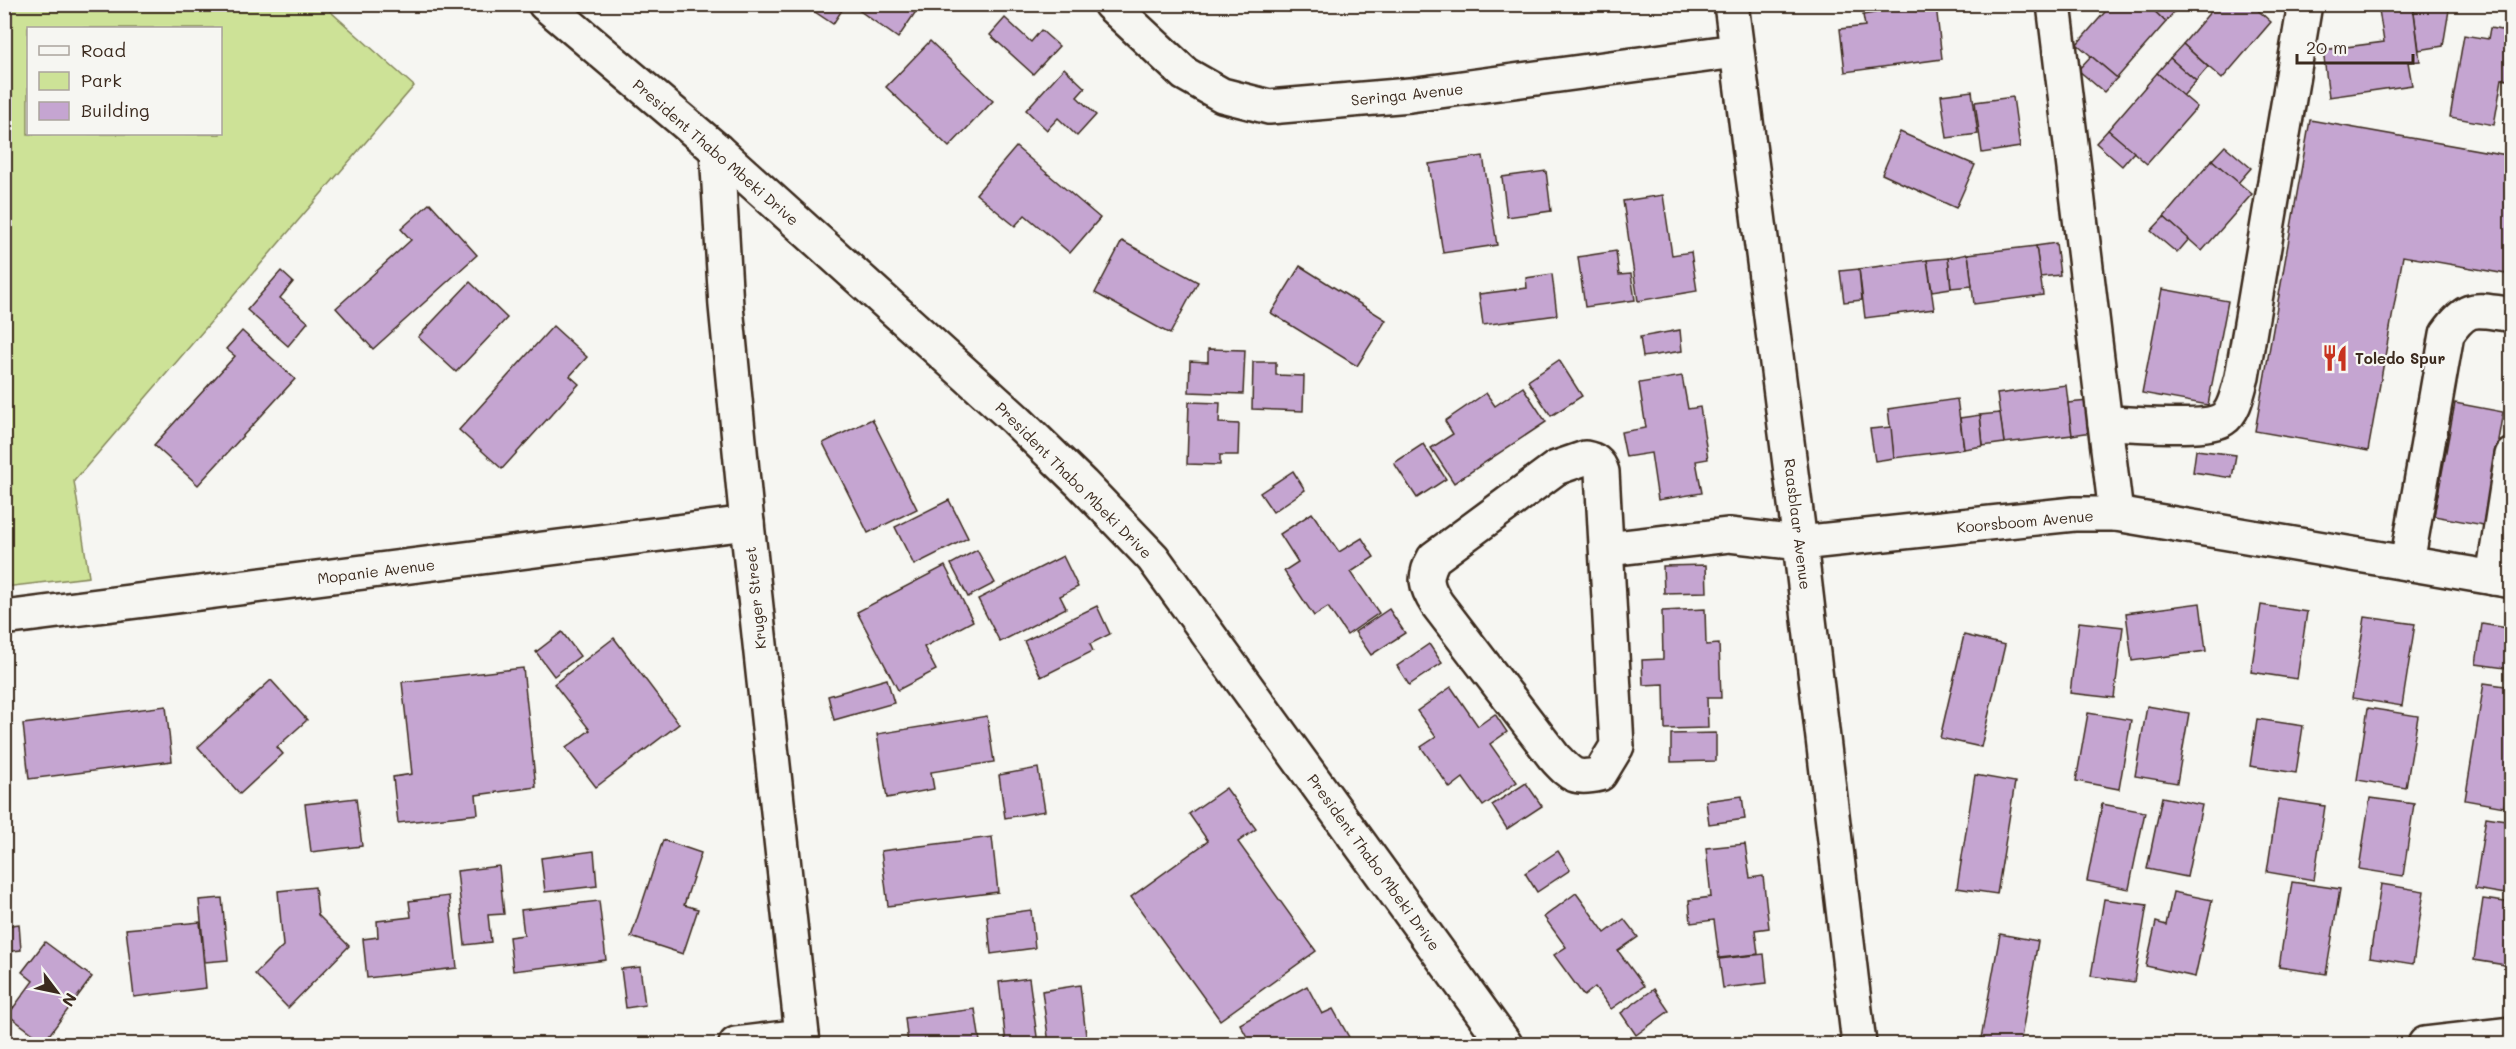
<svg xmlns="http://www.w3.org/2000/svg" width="2516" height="1049" font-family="Mali,sans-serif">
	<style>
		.green { fill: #cde297; stroke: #84865a; stroke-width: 1.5; fill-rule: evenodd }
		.building { fill: #c5a5d1; stroke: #3b2a1e; stroke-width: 1.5 }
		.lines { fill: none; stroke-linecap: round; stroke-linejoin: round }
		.minor-casing { stroke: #3b2a1e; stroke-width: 38 }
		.minor { stroke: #f6f6f2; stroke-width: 33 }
		.labels { text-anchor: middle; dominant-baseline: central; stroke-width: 4.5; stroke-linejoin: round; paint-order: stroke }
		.street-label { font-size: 15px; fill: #3b2a1e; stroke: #f6f6f2 }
		.poi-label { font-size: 15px; font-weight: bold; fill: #3b2a1e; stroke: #f6f6f2; text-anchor: start }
	</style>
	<rect width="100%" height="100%" fill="#f6f6f2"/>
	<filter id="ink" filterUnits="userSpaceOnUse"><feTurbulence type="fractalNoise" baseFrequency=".0167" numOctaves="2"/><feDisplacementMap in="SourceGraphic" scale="12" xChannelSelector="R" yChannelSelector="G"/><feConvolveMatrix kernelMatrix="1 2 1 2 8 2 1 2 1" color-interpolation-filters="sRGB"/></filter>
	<g filter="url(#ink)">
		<path class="green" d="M4,5h319l91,81 -340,395 15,96 -84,10zM28,28h192v106h-192z"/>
		<g class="building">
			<path d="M803,4h43l-13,20z"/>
			<path d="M850,4h71l-23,34z"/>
			<path d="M1898,4l1,6 37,-5 6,54 -97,13 -5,-43 25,-3 -2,-11 12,-2 -1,-7z"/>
			<path d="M1945,4h26v3l-25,4z"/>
			<path d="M2112,4h35l19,18 -49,56 -40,-34z"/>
			<path d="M2147,4h28l3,3 -12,15z"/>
			<path d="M2217,4h34l20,18 -49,57 -39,-35z"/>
			<path d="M2450,4l-7,42 -24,4 -6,-45z"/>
			<path d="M2413,5l7,56 -12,1 4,23 -83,12 -6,-47 61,-8 -5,-32z"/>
			<path d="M1005,18l26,24 10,-12 18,16 -26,28 -43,-39z"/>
			<path d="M2490,28l22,4v49l-10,-2 -8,46 -44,-8 14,-82 24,4z"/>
			<path d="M930,41l63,60 -44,46 -63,-60z"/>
			<path d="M2183,44l25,23 -12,14 -26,-23z"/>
			<path d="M2091,56l26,22 -13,14 -26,-22z"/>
			<path d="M2170,58l26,23 -13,15 -26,-23z"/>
			<path d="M1064,68l21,20 -8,9 19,18 -19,21 -19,-18 -11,12 -21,-20z"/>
			<path d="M2157,73l40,34 -50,57 -39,-34z"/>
			<path d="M1972,91l6,43 -31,4 -6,-43z"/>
			<path d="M2013,97l7,50 -38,6 -7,-51z"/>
			<path d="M2310,120l202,36v119l-109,-19 -35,195 -113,-20z"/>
			<path d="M2108,130l26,22 -12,14 -26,-23z"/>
			<path d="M1900,132l75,33 -19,43 -74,-34z"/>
			<path d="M2225,146l26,22 -13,15 -26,-23z"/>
			<path d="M1016,147l84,71 -30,35 -45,-38 -10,11 -39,-32z"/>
			<path d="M1483,156l14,89 -54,8 -14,-89z"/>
			<path d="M2212,160l40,34 -50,57 -38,-34z"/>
			<path d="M1546,171l5,40 -44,6 -5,-40z"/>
			<path d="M1663,195l9,60 19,-3 6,39 -59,10 -15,-100z"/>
			<path d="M430,203l47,52 -104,94 -37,-41 75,-68 -10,-11z"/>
			<path d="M2164,217l25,22 -12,14 -26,-22z"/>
			<path d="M1122,241l76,41 -28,52 -75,-41z"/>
			<path d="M2056,243l4,32 -20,2 -4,-31z"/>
			<path d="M2036,246l7,49 -69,9 -6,-50z"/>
			<path d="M1616,251l3,24 12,-1 4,26 -50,7 -7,-50z"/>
			<path d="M1968,254l4,32 -21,2 -3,-30z"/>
			<path d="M1948,258l3,30 -19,3 -5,-31z"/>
			<path d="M1927,260l7,49 -69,9 -6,-49z"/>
			<path d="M1300,266l86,54 -29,46 -86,-53z"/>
			<path d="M1859,269l3,31 -18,2 -4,-31z"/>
			<path d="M281,271l12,11 -13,16 28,24 -20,24 -41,-36z"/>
			<path d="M1552,274l5,41 -74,10 -4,-31 48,-6 -1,-10z"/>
			<path d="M470,282l37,36 -51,54 -38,-35z"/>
			<path d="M2162,289l66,12 -20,104 -66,-12z"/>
			<path d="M553,326l34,31 -17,19 9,8 -77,85 -43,-39z"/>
			<path d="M1680,330l2,21 -39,6 -3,-20z"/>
			<path d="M242,331l53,48 -97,106 -44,-40 81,-89 -9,-7z"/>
			<path d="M1208,349l37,1 -2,44 -54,-2 1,-31 18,1z"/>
			<path d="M1559,360l23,36 -31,20 -23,-35z"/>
			<path d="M1253,362h23v13l28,1 -1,35 -51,-2z"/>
			<path d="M1682,376l6,33 12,-2 8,52 -12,2 6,32 -44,7 -7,-47 -25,4 -5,-25 25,-4 -7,-45z"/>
			<path d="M2066,385l6,50 -68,8 -7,-49z"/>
			<path d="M1523,387l23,35 -92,61 -23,-35 22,-14 -8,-13 41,-28 9,13z"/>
			<path d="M1957,399l7,50 -70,9 -6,-49z"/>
			<path d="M2088,401l4,31 -20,3 -4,-32z"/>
			<path d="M1189,402l31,1 -1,20 20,1 -1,31h-18v10l-33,-1z"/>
			<path d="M2455,403l48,9 -20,113 -49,-9z"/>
			<path d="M2000,413l4,30 -21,3 -3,-31z"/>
			<path d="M1980,415l3,31 -19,3 -4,-31z"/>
			<path d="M872,419l45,90 -49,24 -45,-90z"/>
			<path d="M1891,427l3,31 -19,3 -5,-32z"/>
			<path d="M1423,444l23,35 -29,19 -23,-35z"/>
			<path d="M2196,450l40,5 -4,23 -39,-6z"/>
			<path d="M1293,471l12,19 -32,22 -13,-19z"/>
			<path d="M949,500l19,38 -54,27 -19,-38z"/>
			<path d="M1312,513l27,39 23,-14 12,19 -23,15 28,41 -32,22 -19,-28 -14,9 -30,-45 14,-9 -18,-28z"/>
			<path d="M977,550l18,33 -27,14 -17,-33z"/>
			<path d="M1063,556l15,31 -18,9 6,12 -66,34 -22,-43z"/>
			<path d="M1706,565l1,27 -43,1 -1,-27z"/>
			<path d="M945,566l28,55 -49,26 12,23 -38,20 -41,-78z"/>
			<path d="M2200,603l6,48 -74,10 -6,-48z"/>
			<path d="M2261,605l46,7 -10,67 -46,-7z"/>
			<path d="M1097,606l13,28 -20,10 3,7 -52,26 -17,-36z"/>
			<path d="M1389,609l16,24 -34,22 -16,-23z"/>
			<path d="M1705,609l1,36 13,-1 2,54h-14l1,30 -43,1 -1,-45 -21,1 -1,-25 21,-1 -1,-48z"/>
			<path d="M2365,617l50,7 -13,82 -50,-8z"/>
			<path d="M2079,622l44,5 -9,71 -44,-5z"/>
			<path d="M2482,624l30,5v40l-36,-5z"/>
			<path d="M562,632l18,24 -26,20 -18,-24z"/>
			<path d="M1964,635l41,10 -24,102 -41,-9z"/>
			<path d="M614,638l65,86 -83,63 -30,-39 24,-18 -36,-46z"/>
			<path d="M1429,644l13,19 -33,22 -12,-19z"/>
			<path d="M523,668l13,119 -60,8 2,19 -80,9 -5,-46 19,-3 -10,-92z"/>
			<path d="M887,679l7,24 -60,17 -6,-24z"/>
			<path d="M271,680l36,40 -30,27 6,7 -43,40 -42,-47z"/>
			<path d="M2484,683l28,4v74l-8,46 -39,-7z"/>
			<path d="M1451,687l27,39 17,-12 12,18 -17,12 27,38 -34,24 -20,-28 -13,10 -29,-41 15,-10 -19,-26z"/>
			<path d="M166,706l6,55 -143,18 -6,-55z"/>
			<path d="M2147,706l42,7 -12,70 -42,-7z"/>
			<path d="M2368,708l50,8 -12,72 -49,-8z"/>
			<path d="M2088,713l43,7 -12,69 -43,-8z"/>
			<path d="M987,716l7,46 -63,10 3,17 -47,9 -10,-64z"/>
			<path d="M2257,719l46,7 -7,47 -46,-7z"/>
			<path d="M1716,733v28l-45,1v-28z"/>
			<path d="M1038,768l7,43 -40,7 -6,-43z"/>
			<path d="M1975,775l40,7 -18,112 -40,-6z"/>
			<path d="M1526,783l16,23 -35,23 -15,-24z"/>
			<path d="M1226,788l30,41 -18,13 78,109 -96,69 -89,-123 77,-56 -19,-27z"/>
			<path d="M1742,796l3,23 -36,5 -3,-23z"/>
			<path d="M2162,797l40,8 -15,72 -40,-8z"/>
			<path d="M356,798l6,48 -51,6 -6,-48z"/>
			<path d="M2370,798l44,6 -11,72 -44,-7z"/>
			<path d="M2278,799l47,7 -11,74 -47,-8z"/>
			<path d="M2102,804l43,8 -16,77 -42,-8z"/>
			<path d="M2486,817l26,4v74l-37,-6z"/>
			<path d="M992,837l6,55 -110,14 -7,-55z"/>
			<path d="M663,840l38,13 -17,52 14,4 -15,45 -52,-17z"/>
			<path d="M1745,844l5,34 13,-2 6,52 -14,2 3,24 -39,4 -5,-38 -23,3 -2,-23 22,-3 -5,-49z"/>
			<path d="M594,851l3,35 -52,6 -4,-34z"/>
			<path d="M1558,851l12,19 -33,22 -12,-19z"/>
			<path d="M499,866l5,48 -16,1 3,27 -26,3 -8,-74z"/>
			<path d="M2292,882l48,7 -14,85 -47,-7z"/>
			<path d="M2381,884l43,7 -11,73 -43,-7z"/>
			<path d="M315,887l3,28 31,31 -61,62 -33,-34 28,-28 -5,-55z"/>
			<path d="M2173,892l39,8 -17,77 -49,-11 10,-44 10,3z"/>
			<path d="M1576,893l29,40 19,-14 14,18 -20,14 26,35 -33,23 -16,-22 -11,9 -30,-41 12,-8 -22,-30z"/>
			<path d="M449,896l8,72 -90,10 -4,-39 15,-2 -1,-16 34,-4 -2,-16z"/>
			<path d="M222,898l6,62 -23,2 -6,-62z"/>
			<path d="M2104,899l43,6 -13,77 -43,-6z"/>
			<path d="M2483,899l29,4v63l-38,-6z"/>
			<path d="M599,901l7,59 -93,11 -4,-34 15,-2 -3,-25z"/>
			<path d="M1031,910l4,38 -44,6 -4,-38z"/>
			<path d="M200,922l6,66 -72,9 -8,-68z"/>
			<path d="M19,924l2,26 -17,2v-26z"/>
			<path d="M2000,934l38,7 -18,103h-40z"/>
			<path d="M45,942l47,35 -48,65 -36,-27 25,-34 -11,-9z"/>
			<path d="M1764,954l3,29 -44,5 -4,-29z"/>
			<path d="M640,967l5,38 -19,3 -5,-39z"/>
			<path d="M1029,978l9,66h-32l-7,-62z"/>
			<path d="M1080,985l7,59h-38l-7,-53z"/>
			<path d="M1307,986l15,28 11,-5 17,30 -10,5h-89l-11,-20z"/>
			<path d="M1654,989l15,22 -33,24 -15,-22z"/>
			<path d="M975,1009l5,33 -72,2 -3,-26z"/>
		</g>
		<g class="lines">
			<defs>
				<g id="minor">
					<path d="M545,4l172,146 298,269 67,65 71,74 352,486"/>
					<path d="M1110,4l75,70 37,21 47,12 141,-12 326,-44"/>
					<path d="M1731,4l69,539 59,501"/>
					<path d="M2054,4l62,510"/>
					<path d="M717,150l9,156 21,217 56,521"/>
					<path d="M2105,423c24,0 101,8 118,-4 12,-8 15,-29 19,-42l63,-373"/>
					<path d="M1585,458c10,2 14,4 17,14l15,274 -17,28c-26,6 -29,1 -46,-17l-117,-153c-11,-17 -14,-27 -3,-46l122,-90z"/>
					<path d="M1607,549l122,-14 71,8 274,-29h42l396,67"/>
					<path d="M2407,563l40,-229c21,-30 28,-24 61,-20l4,2"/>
					<path d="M2493,578l19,-123"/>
					<path d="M4,618l743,-95"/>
					<path d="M736,1044l66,-8"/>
					<path d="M2425,1044l87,-10"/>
				</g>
			</defs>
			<use href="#minor" class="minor-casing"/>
			<use href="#minor" class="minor"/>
		</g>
	</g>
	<defs>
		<symbol id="restaurant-bare" viewBox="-9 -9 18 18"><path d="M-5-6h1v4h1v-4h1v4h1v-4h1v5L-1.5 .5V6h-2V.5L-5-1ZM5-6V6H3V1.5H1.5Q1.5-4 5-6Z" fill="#c8321e" stroke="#f6f6f2" stroke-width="2.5" paint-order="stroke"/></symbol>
	</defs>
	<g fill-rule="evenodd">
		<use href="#restaurant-bare" x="2316" y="339" width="38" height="38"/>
	</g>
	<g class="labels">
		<g class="street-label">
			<text transform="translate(1407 94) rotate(-6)">Seringa Avenue</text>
			<text transform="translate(716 152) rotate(41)">President Thabo Mbeki Drive</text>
			<text transform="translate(1074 480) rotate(45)">President Thabo Mbeki Drive</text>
			<text transform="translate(2025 521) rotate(-5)">Koorsboom Avenue</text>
			<text transform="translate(1798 524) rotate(83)">Raasblaar Avenue</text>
			<text transform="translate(376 571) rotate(-7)">Mopanie Avenue</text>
			<text transform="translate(755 598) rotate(-96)">Kruger Street</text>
			<text transform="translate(1374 862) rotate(54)">President Thabo Mbeki Drive</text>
		</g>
		<g class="poi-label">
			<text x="2355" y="358">Toledo Spur</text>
		</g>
	</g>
	<rect width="2516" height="1049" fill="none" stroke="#f6f6f2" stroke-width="24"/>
	<rect x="12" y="12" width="2492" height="1025" fill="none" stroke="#3b2a1e" stroke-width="2" filter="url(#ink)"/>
	<rect x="27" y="27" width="195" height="108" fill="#f6f6f2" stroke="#aba49d" stroke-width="1.5"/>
	<rect x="39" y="46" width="30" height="9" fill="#f6f6f2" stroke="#aba49d" stroke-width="1.5"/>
	<text x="81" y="57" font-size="18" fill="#3b2a1e">Road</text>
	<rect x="39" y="72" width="30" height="18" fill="#cde297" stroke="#aba49d" stroke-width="1.5"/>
	<text x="81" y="87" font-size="18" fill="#3b2a1e">Park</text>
	<rect x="39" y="102" width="30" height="18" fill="#c5a5d1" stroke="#aba49d" stroke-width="1.5"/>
	<text x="81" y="117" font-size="18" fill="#3b2a1e">Building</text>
	<g transform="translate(57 992) rotate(122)" stroke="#f6f6f2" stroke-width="4.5" paint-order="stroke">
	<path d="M0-4.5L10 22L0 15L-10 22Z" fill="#3b2a1e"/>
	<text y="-9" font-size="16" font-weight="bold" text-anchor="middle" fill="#3b2a1e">N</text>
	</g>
	<path d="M2297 54v9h116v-9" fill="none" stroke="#3b2a1e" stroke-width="3"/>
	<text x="2306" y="54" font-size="18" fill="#3b2a1e" stroke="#f6f6f2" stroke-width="4.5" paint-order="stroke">20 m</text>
</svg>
